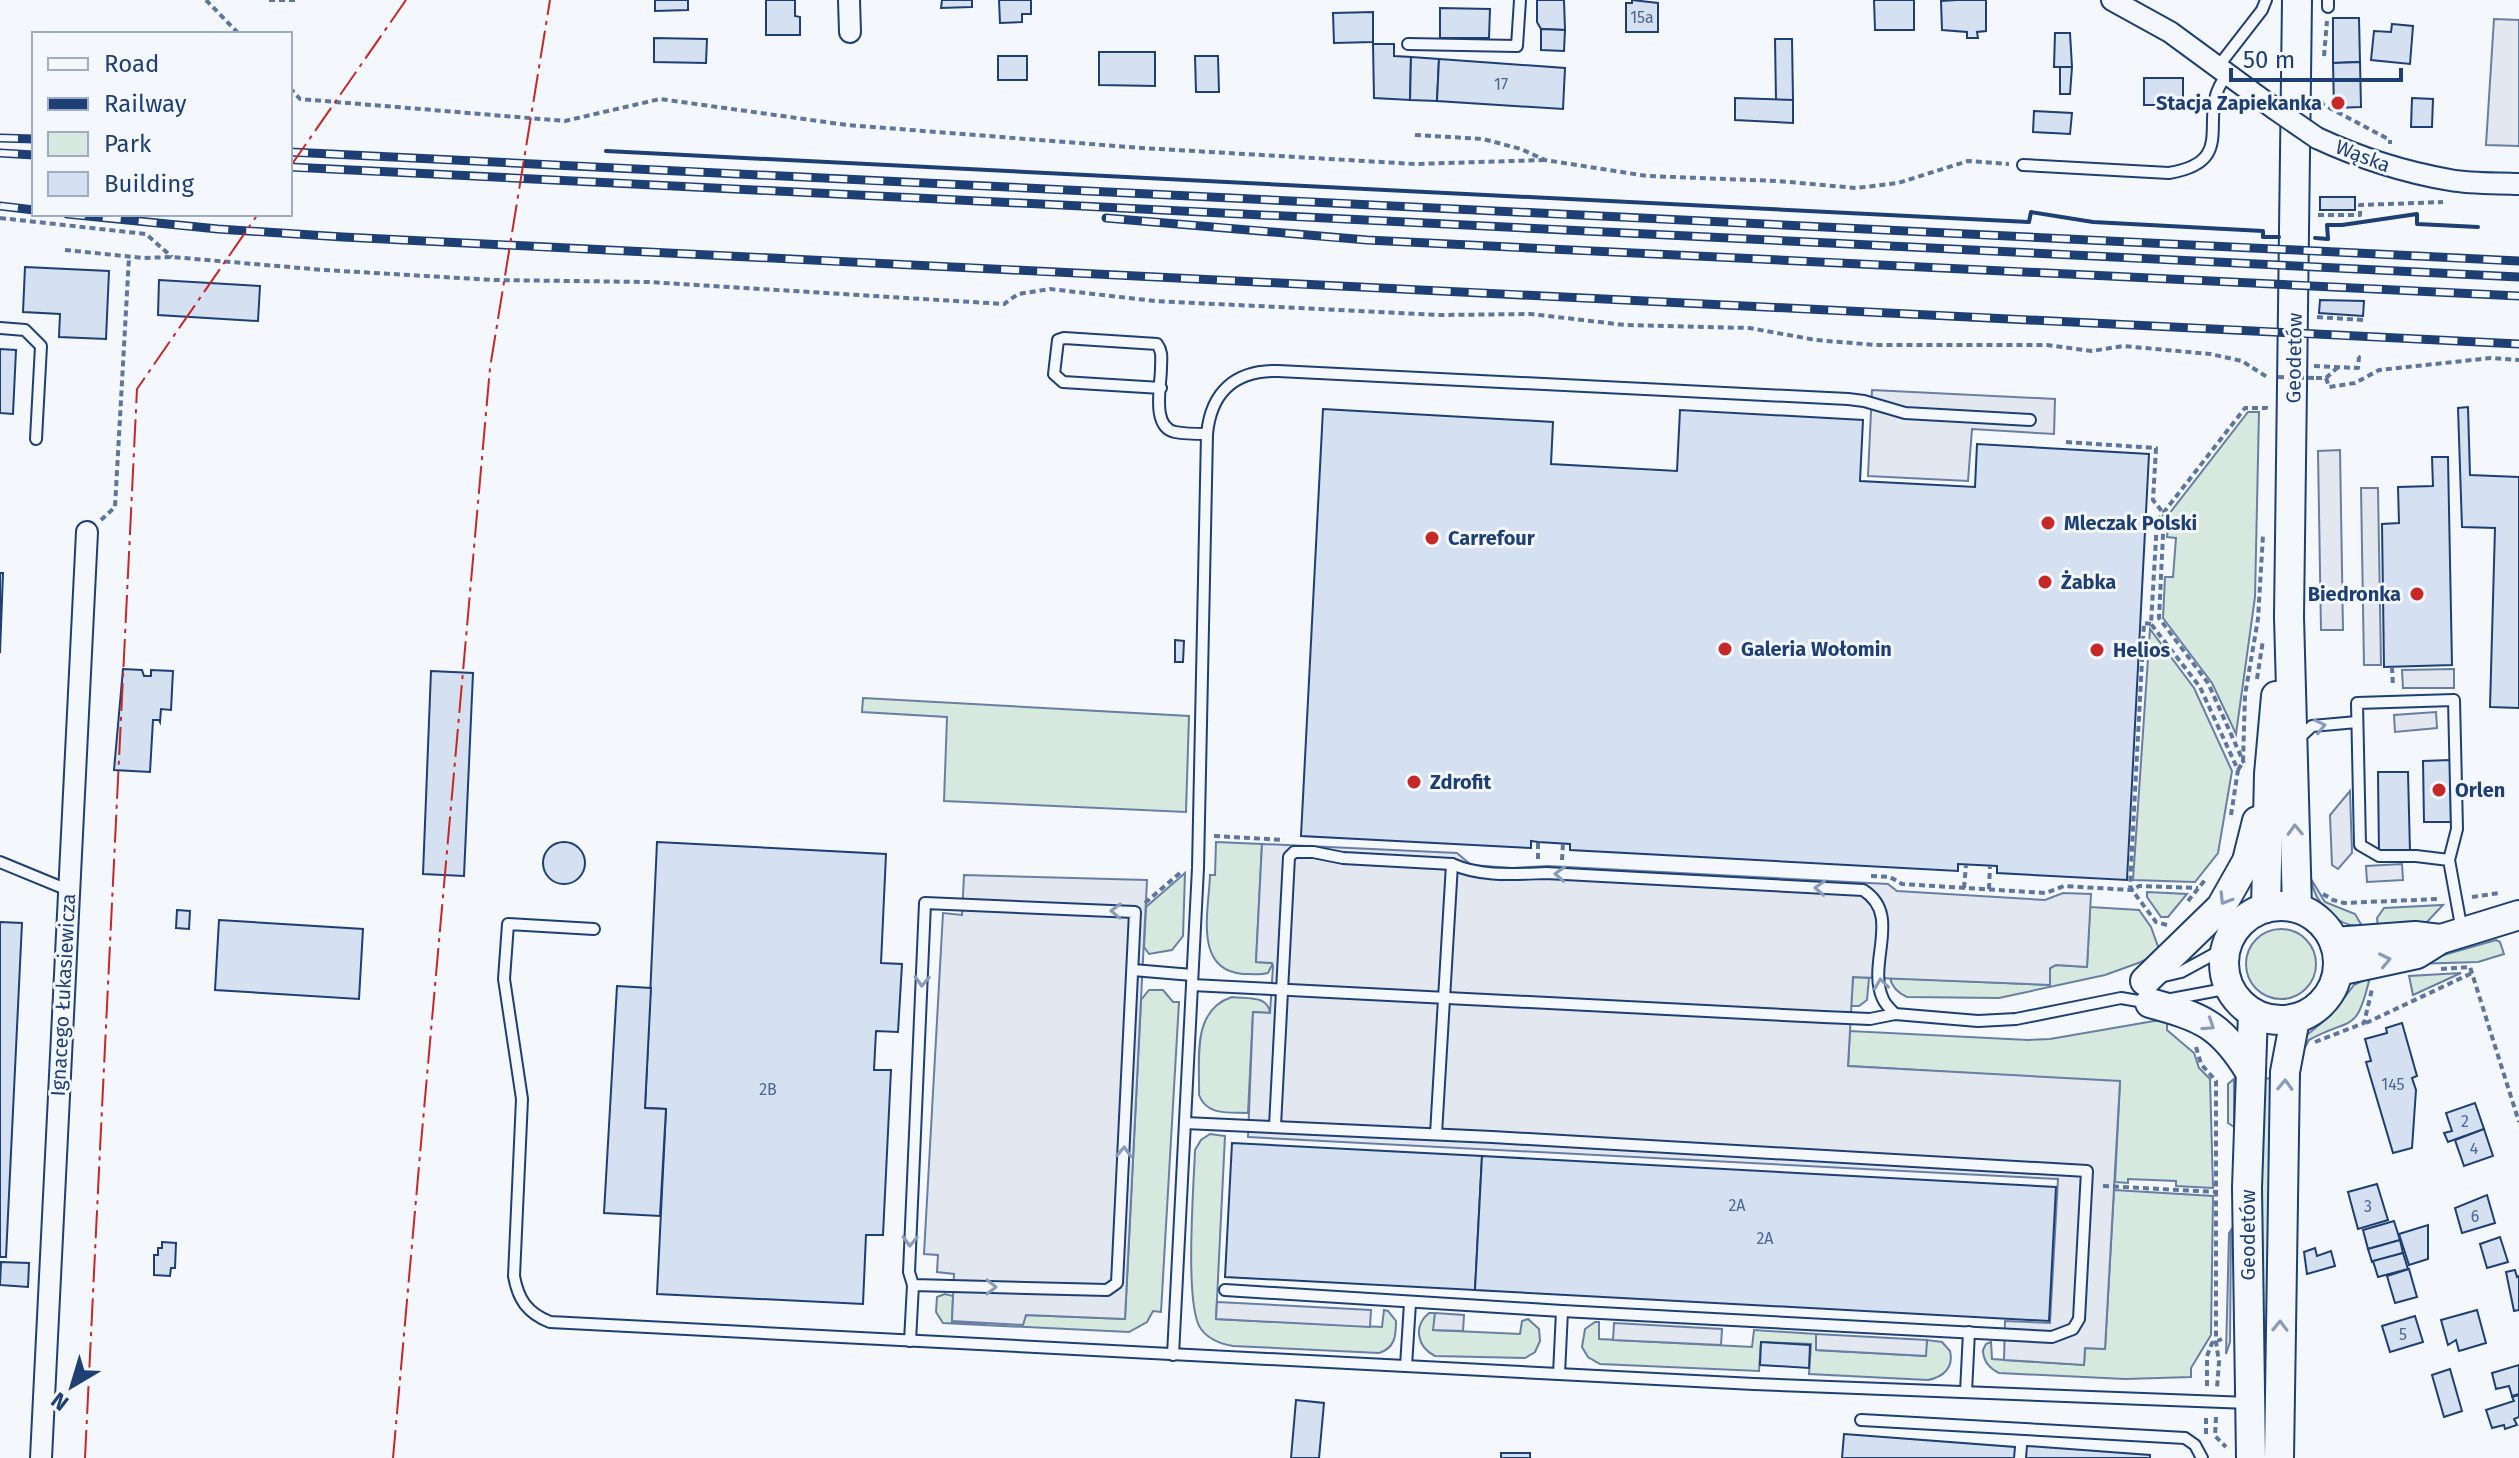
<svg xmlns="http://www.w3.org/2000/svg" width="2519" height="1458" font-family="'Fira Sans',sans-serif">
	<style>
		.green { fill: #d7e8df; stroke: #687fa3; stroke-width: 2 }
		.parking { fill: #e3e8f0; stroke: #687fa3; stroke-width: 2 }
		.building { fill: #d5e0f0; stroke: #1d3f73; stroke-width: 2 }
		.lines { fill: none; stroke-linecap: round; stroke-linejoin: round }
		.lane-casing { stroke: #1d3f73; stroke-width: 14 }
		.street-casing { stroke: #1d3f73; stroke-width: 24 }
		.secondary-casing { stroke: #1d3f73; stroke-width: 32 }
		.path { stroke: #5e769c; stroke-width: 4; stroke-dasharray: 6 4; stroke-linecap: butt }
		.lane { stroke: #f4f7fb; stroke-width: 10 }
		.street { stroke: #f4f7fb; stroke-width: 20 }
		.secondary { stroke: #f4f7fb; stroke-width: 28 }
		.rail-casing { stroke: #1d3f73; stroke-width: 9 }
		.rail { stroke: #f4f7fb; stroke-width: 6; stroke-dasharray: 18; stroke-linecap: butt }
		.street-bridge-casing { stroke: #1d3f73; stroke-width: 24; stroke-linecap: butt }
		.path-bridge { stroke: #5e769c; stroke-width: 4; stroke-dasharray: 6 4; stroke-linecap: butt }
		.street-bridge { stroke: #f4f7fb; stroke-width: 20 }
		.wall { stroke: #1d3f73; stroke-width: 4 }
		.power { stroke: #c62828; stroke-width: 2; stroke-dasharray: 28 6 4 6; stroke-linecap: butt }
		.oneway { stroke: #889bb7 }
		.poi-dot { fill: #c62828; stroke: #f4f7fb; stroke-width: 3 }
		.labels { text-anchor: middle; dominant-baseline: central; stroke-width: 6; stroke-linejoin: round; paint-order: stroke }
		.number-label { font-size: 16px; fill: #4b6792 }
		.poi-label { font-size: 20px; font-weight: bold; fill: #1d3f73; stroke: #f4f7fb; text-anchor: start }
		.street-label { font-size: 20px; fill: #1d3f73; stroke: #f4f7fb }
	</style>
	<rect width="100%" height="100%" fill="#f4f7fb"/>
	<g class="green">
		<path d="M2248,412h11l-4,185 -19,137 -24,-51 -49,-65 2,-41h8l3,-39 -9,-1 2,-23z"/>
		<path d="M2150,629l44,59 38,83 -14,82 -23,29 -62,-2z"/>
		<path d="M863,698l326,18 -3,96 -242,-11 3,-84 -85,-5z"/>
		<path d="M1216,842l46,2 -6,118 17,1 -5,10c-8,2 -17,1 -25,1 -50,-4 -34,-64 -33,-99h5z"/>
		<path d="M1185,873l-2,63 -11,14 -23,4 -5,-7 2,-40z"/>
		<path d="M2311,879l14,23 30,12 7,12c-25,2 -48,-24 -51,-47z"/>
		<path d="M2147,892l40,2 -19,23h-7l-14,-20z"/>
		<path d="M2443,905l-18,19 -47,4 -1,-10 7,-10z"/>
		<path d="M2090,907l49,3 12,17 9,25 -19,10 -36,13 -106,23 -92,-1c-9,-4 -15,-9 -17,-19l160,7v-17l6,-3 31,2z"/>
		<circle cx="2281" cy="964" r="35"/>
		<path d="M2496,940l4,2 4,12 -26,8 -66,2z"/>
		<path d="M2461,973l-48,22 -4,-19z"/>
		<path d="M1853,977l16,1 -2,22 -8,6h-8z"/>
		<path d="M2370,977c-14,58 -17,39 -61,63l-13,24 6,-25 29,-24 23,-30z"/>
		<path d="M1149,990h14l10,12h6l-18,310 -8,-1 -6,11 -18,10 -186,-9 -7,-11 1,-15 8,-3 8,2 -1,26 71,2 3,-9 99,4 16,-319z"/>
		<path d="M1232,997c15,2 36,-2 38,16l-17,-1 -5,101c-20,-1 -41,3 -49,-18 1,-35 -8,-85 33,-98z"/>
		<path d="M2154,1021h13v9l27,23 5,15 11,11 3,109 -37,-2v-5l-48,-2v4l-13,-1 5,-100 -272,-16 2,-35 178,9 22,-1z"/>
		<path d="M2262,1078l13,1 -6,275 -6,20 -5,2z"/>
		<path d="M2234,1079v48l-6,-4v-39z"/>
		<path d="M1210,1134l15,2 -9,183 166,8 2,-17 4,1 8,10c0,15 -1,27 -17,32l-146,-7c-12,-2 -24,-6 -32,-17 -17,-22 -7,-146 -6,-179l6,-10z"/>
		<path d="M2114,1190l99,6 -2,139 -20,33v9l-66,2 -126,-6c-10,-5 -16,-12 -16,-23l3,-6 5,-2 1,17 92,6 1,-17 20,1z"/>
		<path d="M2231,1230l-1,112 -4,12 3,-121z"/>
		<path d="M1429,1313h6l-1,17 86,4 2,-13 6,-2 11,10 1,12 -5,11 -10,6 -90,-2c-18,-9 -22,-30 -6,-43z"/>
		<path d="M1595,1322h4v17l153,8 2,-17 62,4v16l109,6 2,-16 15,2 8,9c4,17 -7,26 -22,29l-119,-6 2,-30 -50,-2 -2,29 -159,-7 -12,-7 -6,-10 3,-18z"/>
	</g>
	<g class="parking">
		<path d="M2494,19l25,1v126l-33,-1z"/>
		<path d="M1872,390l183,9 -1,35 -82,-5 -4,52 -100,-5z"/>
		<path d="M2340,450l3,180h-22l-3,-179z"/>
		<path d="M2361,488h17l3,177h-17z"/>
		<path d="M2454,669v19h-51l-1,-18z"/>
		<path d="M2436,712l1,16 -42,4 -1,-17z"/>
		<path d="M2350,791l2,62 -14,16 -6,-4 -2,-50z"/>
		<path d="M1262,844l195,9 14,12 41,3 36,-2 340,18 9,7 148,9 18,-7 28,1 -4,73 -31,-2 -6,3v17l-197,-8 -5,89 272,15 -15,268 -20,-1 -1,17 -80,-5 1,-39 45,2 8,-144 -810,-42 5,-125 17,1 3,-47 -1,-3 -16,-1z"/>
		<path d="M2402,864l1,16 -36,2 -1,-16z"/>
		<path d="M964,875l183,5 -22,439 -99,-4 -3,10 -71,-4 2,-47 -17,-2 1,-17 -14,-1 19,-341 19,2z"/>
		<path d="M1217,1302l154,8 -1,17 -154,-8z"/>
		<path d="M1435,1313l29,2 -1,16 -30,-1z"/>
		<path d="M1614,1323l108,6 -1,16 -108,-5z"/>
		<path d="M1816,1334l111,6 -1,16 -110,-6z"/>
	</g>
	<g class="building">
		<path d="M655,0h33v10l-33,1z"/>
		<path d="M766,0h29v16l5,1v18h-34z"/>
		<path d="M942,0h30v7l-31,1z"/>
		<path d="M999,0h32v14h-9v8l-22,1z"/>
		<path d="M1537,0h27l1,30 -24,-1 -4,-7z"/>
		<path d="M1632,0l26,3v29h-32v-29h6z"/>
		<path d="M1874,0h40v30h-39z"/>
		<path d="M1957,0h29v31l-9,1 1,6h-11v-6l-25,-2 -1,-29z"/>
		<path d="M1440,8l50,1 -1,29h-49z"/>
		<path d="M1373,12v30l-39,1 -1,-30z"/>
		<path d="M2333,18h26l1,44 -27,1z"/>
		<path d="M2392,24l21,2 -3,38 -39,-4 3,-29 17,1z"/>
		<path d="M1541,29l24,1 -1,21 -23,-1z"/>
		<path d="M2055,33h15l2,34h-18z"/>
		<path d="M654,38l53,1 -1,24 -52,-1z"/>
		<path d="M1775,39h17l1,61h-17z"/>
		<path d="M1373,44h21v12l17,1 -1,43 -36,-2z"/>
		<path d="M1099,52h56v34l-56,-1z"/>
		<rect x="998" y="56" width="29" height="24"/>
		<path d="M1195,56h23l1,36h-23z"/>
		<path d="M1411,57l28,2 -2,42 -27,-1z"/>
		<path d="M1439,59l126,9 -2,41 -126,-8z"/>
		<path d="M2360,62l1,45 -27,1 -1,-45z"/>
		<path d="M2060,67h12l-2,27h-10z"/>
		<rect x="2144" y="78" width="39" height="27"/>
		<path d="M1735,98l58,2v23l-58,-3z"/>
		<path d="M2412,98l21,1 -1,28h-21z"/>
		<path d="M2034,111l38,2 -2,21 -37,-2z"/>
		<rect x="2320" y="197" width="35" height="13"/>
		<path d="M25,267l84,4 -3,68 -47,-2 1,-23 -37,-2z"/>
		<path d="M159,280l101,6 -2,35 -100,-6z"/>
		<path d="M2320,300l44,1 -1,15 -44,-3z"/>
		<path d="M0,349l16,1 -3,64 -13,-1z"/>
		<path d="M2468,407l2,68 49,2v231l-29,-1 5,-179 -33,-1 -4,-119z"/>
		<path d="M1323,409l230,13 -2,42 126,7 3,-61 183,10 -3,61 115,6 2,-43 172,10 -22,426 -130,-7v-7l-39,-2v7l-388,-21v-6l-32,-2 -7,-1v7l-230,-12z"/>
		<path d="M2432,457h16l4,208 -68,2 -2,-143 17,-1 -1,-36 35,-1z"/>
		<path d="M0,573h3l-3,80z"/>
		<path d="M1175,640l9,1 -1,21h-8z"/>
		<path d="M123,669l19,1 2,6h7v-6l22,1 -2,39 -10,-1 -1,13 -1,-2h-6l-3,52 -36,-2z"/>
		<path d="M431,671l42,2 -9,203 -41,-2z"/>
		<path d="M2450,760l1,62h-27l-1,-61z"/>
		<path d="M2378,772h30l2,80 -31,1z"/>
		<path d="M657,842l229,12 -5,109 21,1 -4,68 -22,-1 -2,39h17l-8,165h-17l-3,69 -206,-10 9,-185 -21,-1z"/>
		<circle cx="564" cy="863" r="21"/>
		<path d="M177,910l13,1 -1,18 -13,-1z"/>
		<path d="M219,920l144,9 -4,70 -144,-9z"/>
		<path d="M0,922l22,1 -16,334h-6z"/>
		<path d="M617,986l34,2 -6,120 21,1 -6,107 -56,-3z"/>
		<path d="M2402,1023l15,53 -5,2 4,12 -4,58 -19,5 -27,-91 5,-1 -6,-22 22,-6 -1,-5z"/>
		<path d="M2475,1103l9,26 -36,13 -4,-9 8,-2 -6,-18z"/>
		<path d="M2484,1129l9,27 -29,10 -9,-26z"/>
		<path d="M1232,1143l250,13 -7,134 -250,-13z"/>
		<path d="M1482,1156l574,31 -7,134 -574,-31z"/>
		<path d="M2377,1184l11,36 -30,9 -10,-37z"/>
		<path d="M2487,1195l8,28 -33,10 -7,-25z"/>
		<path d="M2394,1221l6,19 -32,9 -5,-19z"/>
		<path d="M2428,1225v34l-19,6 -10,-31z"/>
		<path d="M2500,1237l8,25 -21,6 -7,-24z"/>
		<path d="M2400,1240l3,13 -31,9 -4,-13z"/>
		<path d="M162,1242l14,1 -1,25h-4l-1,8 -16,-1v-20h4v-7h4z"/>
		<path d="M2315,1248l2,8 14,-5 4,15 -28,8 -3,-22z"/>
		<path d="M2403,1253l5,16 -30,8 -5,-16z"/>
		<path d="M1,1262l28,1 -1,24 -28,-2z"/>
		<path d="M2409,1269l8,28 -22,6 -8,-27z"/>
		<path d="M2515,1270l2,7 2,-1v34l-5,1 -8,-39z"/>
		<path d="M2477,1310l9,33 -27,8 -3,-11 -8,5 -7,-25z"/>
		<path d="M2415,1316l8,26 -33,10 -8,-26z"/>
		<path d="M1761,1342l49,3 -1,23 -49,-3z"/>
		<path d="M2519,1365v29l-7,2 -3,-10 -13,3 -4,-16z"/>
		<path d="M2450,1369l12,42 -18,6 -12,-42z"/>
		<path d="M2519,1395v22l-5,2 3,6 -12,4 -1,-4 -12,3 -6,-18 28,-9 -2,-4z"/>
		<path d="M1296,1400l28,3 -5,55h-28z"/>
		<path d="M1844,1434l171,13 -1,11h-172z"/>
		<path d="M2027,1446l123,9v3h-124z"/>
		<rect x="1501" y="1453" width="29" height="5"/>
	</g>
	<g class="lines">
		<defs>
			<g id="lane">
				<path d="M2328,7v-7"/>
				<path d="M1408,44l109,2 3,-46"/>
				<path d="M2217,68l45,-58 4,-10"/>
				<path d="M2023,165l146,8c73,-12 24,-58 58,-98"/>
				<path d="M0,328l25,2 16,16 -5,93"/>
				<path d="M1161,388l-98,-6 -9,-8 4,-34 6,-2 93,6c6,8 4,15 4,24 0,18 -10,59 14,64 10,2 22,2 32,2"/>
				<path d="M2298,739l14,-13 45,-4"/>
				<path d="M2449,860l-33,-4h-37l-19,-11 -3,-142 97,-3 3,129 -8,31 13,71"/>
				<path d="M0,862l68,28"/>
				<path d="M594,929l-86,-5 -4,55 18,120 -8,177c4,23 13,37 36,46l1204,62 495,19"/>
				<path d="M1133,970l59,5"/>
				<path d="M2160,977l21,-5 46,-25"/>
				<path d="M1192,985l632,32 46,2 25,-5 83,7 38,-2 105,-21 29,5"/>
				<path d="M2166,1000l64,-12"/>
				<path d="M1185,1123l307,14 595,34 -8,148 -6,10 -21,8 -490,-26 -337,-21"/>
				<path d="M1275,1126l14,-269 5,-5h19l30,6 109,6c29,13 62,10 94,9l317,17c40,25 3,73 20,109 2,5 8,11 12,15"/>
				<path d="M1436,1134l16,-270"/>
				<path d="M910,1341l3,-56 -4,-13 16,-369 210,9 -18,371 -10,7 -194,-5"/>
				<path d="M1173,1355l25,-487 9,-434c4,-42 28,-64 71,-63l570,28 16,2 41,12 125,7"/>
				<path d="M1406,1366l4,-63"/>
				<path d="M1559,1374l3,-63"/>
				<path d="M1966,1392l3,-60"/>
				<path d="M1861,1420l324,18 10,7 7,13"/>
			</g>
			<g id="street">
				<path d="M849,0l1,32"/>
				<path d="M2112,0l58,32 105,77"/>
				<path d="M2317,138c43,20 86,34 133,42 22,4 46,3 69,4"/>
				<path d="M41,1458l46,-926"/>
			</g>
			<g id="secondary">
				<circle cx="2281" cy="963" r="57"/>
				<path d="M2266,908l3,-134 7,-78"/>
				<path d="M2297,908l-8,-291 8,-617"/>
				<path d="M2334,942l81,-6 25,3"/>
				<path d="M2338,971l79,-17 24,-15 78,-24"/>
				<path d="M2145,981l76,-74 26,-46 10,-40"/>
				<path d="M2150,1003c51,14 71,21 100,69"/>
				<path d="M2251,1458l-4,-270 6,-175"/>
				<path d="M2279,1458l6,-386 10,-53"/>
			</g>
		</defs>
		<use href="#lane" class="lane-casing"/>
		<use href="#street" class="street-casing"/>
		<use href="#secondary" class="secondary-casing"/>
		<g class="path">
			<path d="M206,0l33,34"/>
			<path d="M269,0h29"/>
			<path d="M2324,56l3,-35"/>
			<path d="M290,88l10,11 265,22 95,-22 187,26 295,23 273,16 130,-4"/>
			<path d="M2322,101v3l68,36v4"/>
			<path d="M1415,135l68,4 38,10 24,11 102,16 131,5 78,7 42,-5 70,-22 41,3"/>
			<path d="M2318,215h42v-10l83,-3"/>
			<path d="M0,218l146,16 26,23"/>
			<path d="M65,250l79,8 28,-1 152,13 170,10 154,2 356,22 14,-10 32,-5 105,12 286,14 90,-1 94,11 124,3 67,12 60,5h171l45,6 31,-5 87,8 32,7 25,16"/>
			<path d="M2317,317l46,3"/>
			<path d="M2314,366l44,2 1,-11 -2,-1"/>
			<path d="M2316,378h10l12,-11"/>
			<path d="M2326,378l3,9 26,-4 24,-13 112,-12 28,2"/>
			<path d="M2066,442l90,6 -3,52 11,14 -5,104 49,65 36,80"/>
			<path d="M101,520l14,-13 14,-250"/>
			<path d="M2151,624l-7,-1 -14,263 2,4 7,-4 59,2"/>
			<path d="M2392,667l1,20"/>
			<path d="M2257,679l6,-39"/>
			<path d="M2238,770l5,-8 2,-67 13,-76 5,-84"/>
			<path d="M2231,815l7,-45 -38,-83 -49,-63 6,-103 88,-113h21v-2"/>
			<path d="M1214,836l70,4"/>
			<path d="M1538,859v-17"/>
			<path d="M1562,860l1,-17"/>
			<path d="M1871,876l19,1 12,7 144,9 18,-7 68,4 24,32 11,3"/>
			<path d="M1964,888l2,-23"/>
			<path d="M1989,889l1,-23"/>
			<path d="M2323,894l10,6 11,3 95,-4"/>
			<path d="M2472,897l27,-4"/>
			<path d="M2188,901l17,-21"/>
			<path d="M1145,903l36,-31"/>
			<path d="M2441,969l29,-2 49,155"/>
			<path d="M2366,1023l106,-50"/>
			<path d="M2315,1042l49,-19 8,-34"/>
			<path d="M2196,1047l5,17 15,17v261l3,20 -2,26"/>
			<path d="M2103,1186l115,6"/>
			<path d="M2207,1386v-30l5,-13 10,-4"/>
			<path d="M2216,1417l-1,19 11,11"/>
			<path d="M2206,1434v-20"/>
		</g>
		<use href="#lane" class="lane"/>
		<use href="#street" class="street"/>
		<use href="#secondary" class="secondary"/>
		<defs>
			<g id="rail">
				<path d="M0,138l34,1"/>
				<path d="M290,152l2229,109"/>
				<path d="M0,153l34,2"/>
				<path d="M290,167l2229,110"/>
				<path d="M0,206l34,4"/>
				<path d="M67,214l151,15 125,8 2176,107"/>
				<path d="M1106,218l261,22 1152,56"/>
			</g>
		</defs>
		<use href="#rail" class="rail-casing"/>
		<use href="#rail" class="rail"/>
		<defs>
			<path id="street-bridge" d="M2275,109l42,29"/>
		</defs>
		<use href="#street-bridge" class="street-bridge-casing"/>
		<path class="path-bridge" d="M2278,377l37,1"/>
		<use href="#street-bridge" class="street-bridge"/>
		<g class="wall">
			<path d="M606,151l1423,71 2,-10 62,10 170,9v6h16"/>
			<path d="M2315,238l13,1 -1,-14h15l75,-11v10l61,3"/>
		</g>
		<g class="power">
			<path d="M290,167l116,-167"/>
			<path d="M85,1458l52,-1069 121,-175"/>
			<path d="M393,1458l97,-1090 60,-368"/>
		</g>
	</g>
	<defs><path id="oneway-chevron" d="M-2-3.5L2.5 0L-2 3.5" fill="none" stroke-width="1.6" stroke-linecap="round" stroke-linejoin="round" transform="scale(2)"/></defs>
	<g class="oneway">
		<use href="#oneway-chevron" transform="translate(2320 726) rotate(-13)"/>
		<use href="#oneway-chevron" transform="translate(2295 830) rotate(-92)"/>
		<use href="#oneway-chevron" transform="translate(1560 874) rotate(-177)"/>
		<use href="#oneway-chevron" transform="translate(1820 888) rotate(-177)"/>
		<use href="#oneway-chevron" transform="translate(2225 899) rotate(122)"/>
		<use href="#oneway-chevron" transform="translate(1116 911) rotate(-178)"/>
		<use href="#oneway-chevron" transform="translate(2385 960) rotate(-12)"/>
		<use href="#oneway-chevron" transform="translate(922 981) rotate(93)"/>
		<use href="#oneway-chevron" transform="translate(1881 984) rotate(-97)"/>
		<use href="#oneway-chevron" transform="translate(2209 1025) rotate(33)"/>
		<use href="#oneway-chevron" transform="translate(2285 1085) rotate(-88)"/>
		<use href="#oneway-chevron" transform="translate(1124 1152) rotate(-87)"/>
		<use href="#oneway-chevron" transform="translate(910 1241) rotate(92)"/>
		<use href="#oneway-chevron" transform="translate(991 1287) rotate(1)"/>
		<use href="#oneway-chevron" transform="translate(2280 1326) rotate(-89)"/>
	</g>
	<g class="poi-dot">
		<circle cx="2338" cy="103" r="8"/>
		<circle cx="2048" cy="523" r="8"/>
		<circle cx="1432" cy="538" r="8"/>
		<circle cx="2045" cy="582" r="8"/>
		<circle cx="2417" cy="594" r="8"/>
		<circle cx="1725" cy="649" r="8"/>
		<circle cx="2097" cy="650" r="8"/>
		<circle cx="1414" cy="782" r="8"/>
		<circle cx="2439" cy="790" r="8"/>
	</g>
	<g class="labels">
		<g class="number-label">
			<text x="1642" y="17">15a</text>
			<text x="1501" y="84">17</text>
			<text x="2393" y="1084">145</text>
			<text x="768" y="1089">2B</text>
			<text x="2465" y="1121">2</text>
			<text x="2474" y="1148">4</text>
			<text x="1737" y="1205">2A</text>
			<text x="2368" y="1206">3</text>
			<text x="2475" y="1216">6</text>
			<text x="1765" y="1238">2A</text>
			<text x="2403" y="1334">5</text>
		</g>
		<g class="poi-label">
			<text x="2322" y="103" text-anchor="end">Stacja Zapiekanka</text>
			<text x="2064" y="523">Mleczak Polski</text>
			<text x="1448" y="538">Carrefour</text>
			<text x="2061" y="582">Żabka</text>
			<text x="2401" y="594" text-anchor="end">Biedronka</text>
			<text x="1741" y="649">Galeria Wołomin</text>
			<text x="2113" y="650">Helios</text>
			<text x="1430" y="782">Zdrofit</text>
			<text x="2455" y="790">Orlen</text>
		</g>
		<g class="street-label">
			<text transform="translate(2363 156) rotate(21)">Wąska</text>
			<text transform="translate(2294 358) rotate(-89)">Geodetów</text>
			<text transform="translate(63 995) rotate(-87)">Ignacego Łukasiewicza</text>
			<text transform="translate(2248 1235) rotate(-90)">Geodetów</text>
		</g>
	</g>
	<rect x="32" y="32" width="260" height="184" fill="#f4f7fb" stroke="#9eadc5" stroke-width="2"/>
	<rect x="48" y="58" width="40" height="12" fill="#f4f7fb" stroke="#9eadc5" stroke-width="2"/>
	<text x="104" y="72" font-size="24" fill="#1d3f73">Road</text>
	<rect x="48" y="98" width="40" height="12" fill="#1d3f73" stroke="#9eadc5" stroke-width="2"/>
	<text x="104" y="112" font-size="24" fill="#1d3f73">Railway</text>
	<rect x="48" y="132" width="40" height="24" fill="#d7e8df" stroke="#9eadc5" stroke-width="2"/>
	<text x="104" y="152" font-size="24" fill="#1d3f73">Park</text>
	<rect x="48" y="172" width="40" height="24" fill="#d5e0f0" stroke="#9eadc5" stroke-width="2"/>
	<text x="104" y="192" font-size="24" fill="#1d3f73">Building</text>
	<g transform="translate(72 1386) rotate(218)" stroke="#f4f7fb" stroke-width="6" paint-order="stroke">
	<path d="M0-6L14 30L0 20L-14 30Z" fill="#1d3f73"/>
	<text y="-12" font-size="22" font-weight="bold" text-anchor="middle" fill="#1d3f73">N</text>
	</g>
	<path d="M2231 68v12h170v-12" fill="none" stroke="#1d3f73" stroke-width="4"/>
	<text x="2243" y="68" font-size="24" fill="#1d3f73" stroke="#f4f7fb" stroke-width="6" paint-order="stroke">50 m</text>
</svg>
